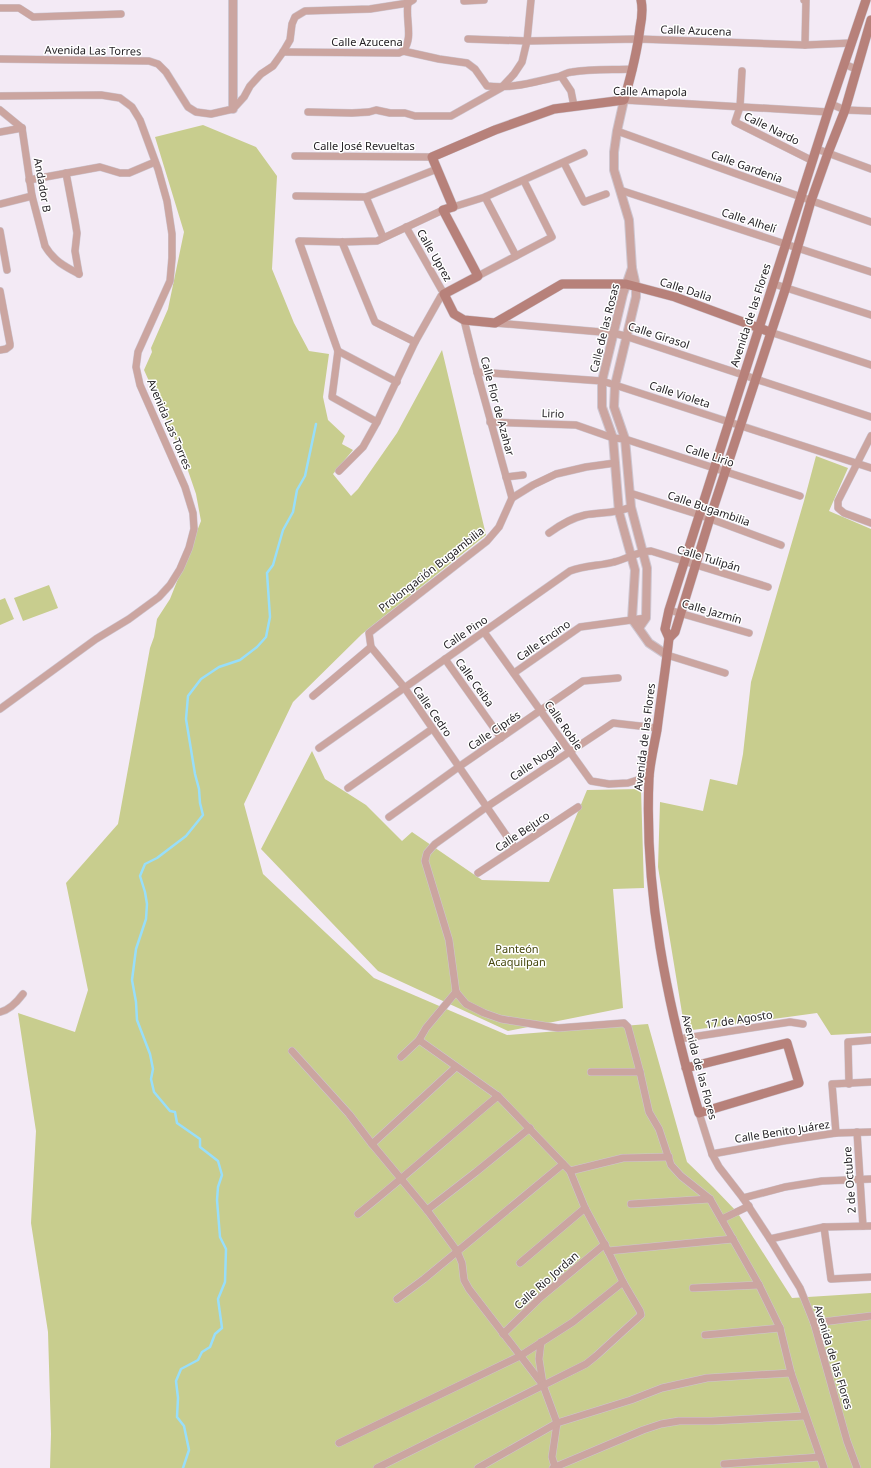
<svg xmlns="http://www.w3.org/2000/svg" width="871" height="1468" font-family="'Noto Sans',sans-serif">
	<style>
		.green { fill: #c8cd8e }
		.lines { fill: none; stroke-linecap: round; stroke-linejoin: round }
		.stream { stroke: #98defa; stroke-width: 2.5 }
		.minor-casing { stroke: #cec6d0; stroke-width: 8 }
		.tertiary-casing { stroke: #cec6d0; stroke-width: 10 }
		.secondary-casing { stroke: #cec6d0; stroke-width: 10 }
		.minor { stroke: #cba5a0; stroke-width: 7 }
		.tertiary { stroke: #cba5a0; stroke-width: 8 }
		.secondary { stroke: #b7817a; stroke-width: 9 }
		.labels { text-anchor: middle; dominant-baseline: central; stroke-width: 3; stroke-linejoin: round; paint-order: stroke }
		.street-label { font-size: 11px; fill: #252226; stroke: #fff }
		.park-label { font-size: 11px; fill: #46480d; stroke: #fff }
	</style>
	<rect width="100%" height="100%" fill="#f3eaf5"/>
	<g class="green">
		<path d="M203,125l53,22 21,29 -5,93 22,54 15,28 20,3 -6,43 5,23 17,16 -3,8 11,6 -20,24 18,22 7,-7 39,-56 45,-83 44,185 -124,99 -69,68 -49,102 19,70 111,104 133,57 141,-11 39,138 26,25 24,25 55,86 79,-5v175h-821l1,-34 -3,-102 -17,-109 5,-92 -18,-118 57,19 13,-42 -22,-107 52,-59 32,-176 4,-11 3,-18 13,-20 31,-78 -5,-27 -12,-35 -40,-89 8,-18 -1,-4 17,-39 16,-77 -29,-95z"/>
		<path d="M816,456l32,12 -19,43 42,18v504l-40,2 -14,-22 -132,18 -27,-164 2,-65 43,9 7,-32 27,6 6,-31 8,-72 53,-181z"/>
		<path d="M49,585l9,23 -35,13 -9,-23z"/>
		<path d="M5,598l9,21 -14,6v-25z"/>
		<path d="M312,751l13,28 41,26 36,36 10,-9 70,48 67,2 38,-92 54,-1 3,99 -31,1 10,119 -115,23 -130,-60 -117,-122z"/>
	</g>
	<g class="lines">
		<path class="stream" d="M183,1468l6,-18 -5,-24 -7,-9 1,-19 -2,-17 5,-12 17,-9 4,-8 8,-5 5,-13 7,-6 -4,-29 7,-17 1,-33 -6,-12 -3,-37 1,-13 4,-12 -4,-14 -18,-14v-8l-23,-16 -2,-11 -5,-1 -16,-19 -3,-13 2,-10 -3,-15 -13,-34 -1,-18 -4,-22 4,-31 10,-30 1,-15 -2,-12 -5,-16 5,-12 12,-6 29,-22 17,-21 -3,-12 -1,-14 -4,-15 -9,-55 2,-23 13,-17 18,-12 21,-7 17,-13 9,-10 4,-20 -3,-44 6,-8 10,-35 10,-18 4,-22 8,-14 11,-52"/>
		<defs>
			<g id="minor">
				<path d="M804,0h2l-1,45"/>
				<path d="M464,1l20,-1"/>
				<path d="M0,8h19l14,9 88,-3"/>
				<path d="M468,39l59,2 112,-2 166,6 46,-2"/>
				<path d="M403,51c11,-13 2,-32 5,-48"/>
				<path d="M283,52l116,1 4,-2 36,8 28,4 8,6 12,17c26,3 46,-4 70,-9 5,-1 10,-5 15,-5 20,-3 41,-2 61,-3"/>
				<path d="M0,59l149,2 9,3 8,8 22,35 8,5 15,2 22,-5 11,-12 6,-11 11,-12 12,-8 10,-14 7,-12 2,-16 3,-7 10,-6 65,-2 38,-6 5,-3"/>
				<path d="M844,64l12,5"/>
				<path d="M742,71l-2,36 -5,15 78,39"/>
				<path d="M561,76l10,15 3,15"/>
				<path d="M0,96l101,-1 19,3 12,9 8,13 18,49 9,32 5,33v24l-2,23 -32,71 -2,15 4,18 45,102 8,26 1,16 -5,19 -9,21 -10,16 -11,12 -30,22 -33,20 -96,70"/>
				<path d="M624,100l204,12"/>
				<path d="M831,104l14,6 26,1"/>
				<path d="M0,110l22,18"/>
				<path d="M308,112l44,1 17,-1 7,-2 14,3h15l10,3h36l50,-28 13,-14 8,-12 5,-21 4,-41"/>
				<path d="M22,128l10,68 13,50c9,15 19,20 34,28"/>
				<path d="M617,131l254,91"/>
				<path d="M0,132l22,-4"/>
				<path d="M817,149l54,20"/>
				<path d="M295,156l137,1"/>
				<path d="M564,163l20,39 22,-8"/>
				<path d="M66,173l9,48 2,12 -2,18 4,23"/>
				<path d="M29,180l71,-13 20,6h9l26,-11"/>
				<path d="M620,190l251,82"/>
				<path d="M296,196l70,1 71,-28"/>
				<path d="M366,197l17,40"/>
				<path d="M485,197l31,59"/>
				<path d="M0,204l32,-8"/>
				<path d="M453,207l32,-10 99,-44"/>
				<path d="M0,231l7,39"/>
				<path d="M342,242l33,80 40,20"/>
				<path d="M478,276l74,-39 -28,-56"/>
				<path d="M774,284l97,31"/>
				<path d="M0,291l10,53v2l-4,3 -6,1"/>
				<path d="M464,320l13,52 35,126"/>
				<path d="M495,323l118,10 12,3 246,81"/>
				<path d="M770,332l101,33"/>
				<path d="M338,351l-6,46 45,25"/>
				<path d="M477,372l125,9 13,4 256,83"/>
				<path d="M397,382l-59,-31 -39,-110 43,1 35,-1 66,-31"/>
				<path d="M490,422l86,3 37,13 12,1 175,57"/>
				<path d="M871,436l-33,65v7l6,5 27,10"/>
				<path d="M339,471l24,-24 14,-25 38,-80 26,-46 3,-2 -38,-67"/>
				<path d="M506,477l17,-2"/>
				<path d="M630,493l70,22 81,30"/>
				<path d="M549,533c11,-8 22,-15 36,-18 17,-3 29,-1 46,-8"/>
				<path d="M669,610l80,23"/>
				<path d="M484,632l107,149 18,3 19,-1 22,-7"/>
				<path d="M667,655l58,18"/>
				<path d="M445,659l56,79"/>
				<path d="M514,673l66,-46 66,-9"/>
				<path d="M313,696l58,-49"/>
				<path d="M319,748l251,-177c15,-6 30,-5 44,-9 13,-3 24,-11 37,-11l117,36"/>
				<path d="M348,788l84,-59"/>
				<path d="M389,817l71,-51 123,-85 35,-3"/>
				<path d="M515,848l-111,-161 -33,-40 -2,-14 118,-92 12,-14 13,-29 21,-13 23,-11 30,-7 29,-4"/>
				<path d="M478,873l100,-66"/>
				<path d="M456,992l10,12 18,9 17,6 57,9 66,-5 4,4 12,45 9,40 10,17 12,36 10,11 29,23 49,86 21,43 11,45 33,95"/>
				<path d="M456,992l-7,-52 -24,-79 2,-8 8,-9 53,-38 125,-83 44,5"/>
				<path d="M0,1012c10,-2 17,-10 23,-18"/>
				<path d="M679,1039l111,-17 13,2"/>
				<path d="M292,1051l57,63 23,30 55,66 30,41 5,12 2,17 5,9 74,96 14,38 -5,34 3,10"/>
				<path d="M401,1057l18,-17 7,-12 30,-36"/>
				<path d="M591,1072h49"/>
				<path d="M849,1084l-1,-42 23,-2"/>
				<path d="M699,1113l13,41 7,13 24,31 27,41 30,49 14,35 33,118 10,27"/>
				<path d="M857,1132l6,94"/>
				<path d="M836,1133l-4,-49 39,-2"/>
				<path d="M372,1144l84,-77"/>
				<path d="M712,1154l71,-13 53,-8 35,-1"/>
				<path d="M570,1171l53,-13 46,-1"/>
				<path d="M743,1198l42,-11 37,-6 49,-2"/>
				<path d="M631,1204l79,-5"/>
				<path d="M427,1210l49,-38 54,-44"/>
				<path d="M358,1214c48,-38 93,-79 140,-118"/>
				<path d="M722,1219l27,-13"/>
				<path d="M824,1227l7,52 40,-2"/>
				<path d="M770,1239l54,-12 47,-1"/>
				<path d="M608,1251l125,-12"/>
				<path d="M520,1263l65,-55"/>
				<path d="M693,1288l66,-3"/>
				<path d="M397,1299l27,-20 139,-115"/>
				<path d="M814,1323l57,-7"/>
				<path d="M503,1334l38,-37 64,-53"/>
				<path d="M705,1335l75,-7"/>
				<path d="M541,1342l-2,17 4,25"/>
				<path d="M339,1443l94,-45 87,-42 53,-34 50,-40"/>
				<path d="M724,1464l96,-7"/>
				<path d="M377,1468l209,-104 10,-8 45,-41 -1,-4 -17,-29 -15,-31 -23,-43 -15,-37 -72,-75 -79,-56"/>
				<path d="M478,1468l79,-45 74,-23 31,-12 45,-10 84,-5"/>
				<path d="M553,1468l90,-38 18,-6 18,-3h33l93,-5"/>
			</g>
			<g id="tertiary">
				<path d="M624,100l-7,31 -3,21v18l15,50 3,48 4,18v11l-21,88 -1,22 11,32 6,68 16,61 -1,50 -7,10"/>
				<path d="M233,109v-109"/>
				<path d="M632,268l-9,26 -21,87v26l11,31 6,74 16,58 -3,49 17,24 18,12"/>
			</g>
			<g id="secondary">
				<path d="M641,0c2,9 1,18 -1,28 -3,25 -9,48 -16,72l-70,9 -59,21 -63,27 21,50 -10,3 35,66 -34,18 10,20 10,6 31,3 67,-39h64l49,13 95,35"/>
				<path d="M669,638l6,-6 35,-114 76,-231 25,-86 17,-48 17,-43 26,-90"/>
				<path d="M686,1068l101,-25 12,40 -100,30c-32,-109 -55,-221 -50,-335 1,-16 5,-32 8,-48 3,-25 7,-50 10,-75l2,-17 -4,-9 4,-19 159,-498 38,-112"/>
			</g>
		</defs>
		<use href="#minor" class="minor-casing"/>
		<use href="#tertiary" class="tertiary-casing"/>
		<use href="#secondary" class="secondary-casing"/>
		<use href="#minor" class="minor"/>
		<use href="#tertiary" class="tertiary"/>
		<use href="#secondary" class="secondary"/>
	</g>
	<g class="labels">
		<g class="street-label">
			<text transform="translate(696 30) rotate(2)">Calle Azucena</text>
			<text x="367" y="41">Calle Azucena</text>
			<text transform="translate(93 50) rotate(1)">Avenida Las Torres</text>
			<text transform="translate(650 91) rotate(1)">Calle Amapola</text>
			<text transform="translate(772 128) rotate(26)">Calle Nardo</text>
			<text x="364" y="145">Calle José Revueltas</text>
			<text transform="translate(747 166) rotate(20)">Calle Gardenia</text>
			<text transform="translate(43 185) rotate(80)">Andador B</text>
			<text transform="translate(749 220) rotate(18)">Calle Alhelí</text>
			<text transform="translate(435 255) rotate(60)">Calle Uprez</text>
			<text transform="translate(686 289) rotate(18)">Calle Dalia</text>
			<text transform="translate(750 315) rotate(-72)">Avenida de las Flores</text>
			<text transform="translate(604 328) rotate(-76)">Calle de las Rosas</text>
			<text transform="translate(659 335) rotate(18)">Calle Girasol</text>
			<text transform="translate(680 394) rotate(18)">Calle Violeta</text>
			<text transform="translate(498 406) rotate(75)">Calle Flor de Azahar</text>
			<text transform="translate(553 413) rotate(2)">Lirio</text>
			<text transform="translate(170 424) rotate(67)">Avenida Las Torres</text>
			<text transform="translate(710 455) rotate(18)">Calle Lirio</text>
			<text transform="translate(709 508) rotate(19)">Calle Bugambilia</text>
			<text transform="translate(709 558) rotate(17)">Calle Tulipán</text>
			<text transform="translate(431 569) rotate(-38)">Prolongación Bugambilia</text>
			<text transform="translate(712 611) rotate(16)">Calle Jazmín</text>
			<text transform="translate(465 632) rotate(-34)">Calle Pino</text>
			<text transform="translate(543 640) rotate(-35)">Calle Encino</text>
			<text transform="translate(475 682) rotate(54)">Calle Ceiba</text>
			<text transform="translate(433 711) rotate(55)">Calle Cedro</text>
			<text transform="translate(564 725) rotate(55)">Calle Roble</text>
			<text transform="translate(494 730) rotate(-34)">Calle Ciprés</text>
			<text transform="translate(644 737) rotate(-83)">Avenida de las Flores</text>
			<text transform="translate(535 761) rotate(-34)">Calle Nogal</text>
			<text transform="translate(522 831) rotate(-34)">Calle Bejuco</text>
			<text transform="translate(739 1019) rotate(-9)">17 de Agosto</text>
			<text transform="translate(700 1067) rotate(75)">Avenida de las Flores</text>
			<text transform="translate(782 1131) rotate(-9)">Calle Benito Juárez</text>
			<text transform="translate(849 1180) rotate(-94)">2 de Octubre</text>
			<text transform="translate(546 1280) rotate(-41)">Calle Rio Jordan</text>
			<text transform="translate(834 1357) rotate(73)">Avenida de las Flores</text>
		</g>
		<g class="park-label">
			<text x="517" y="948">Panteón<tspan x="517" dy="13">Acaquilpan</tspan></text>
		</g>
	</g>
</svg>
